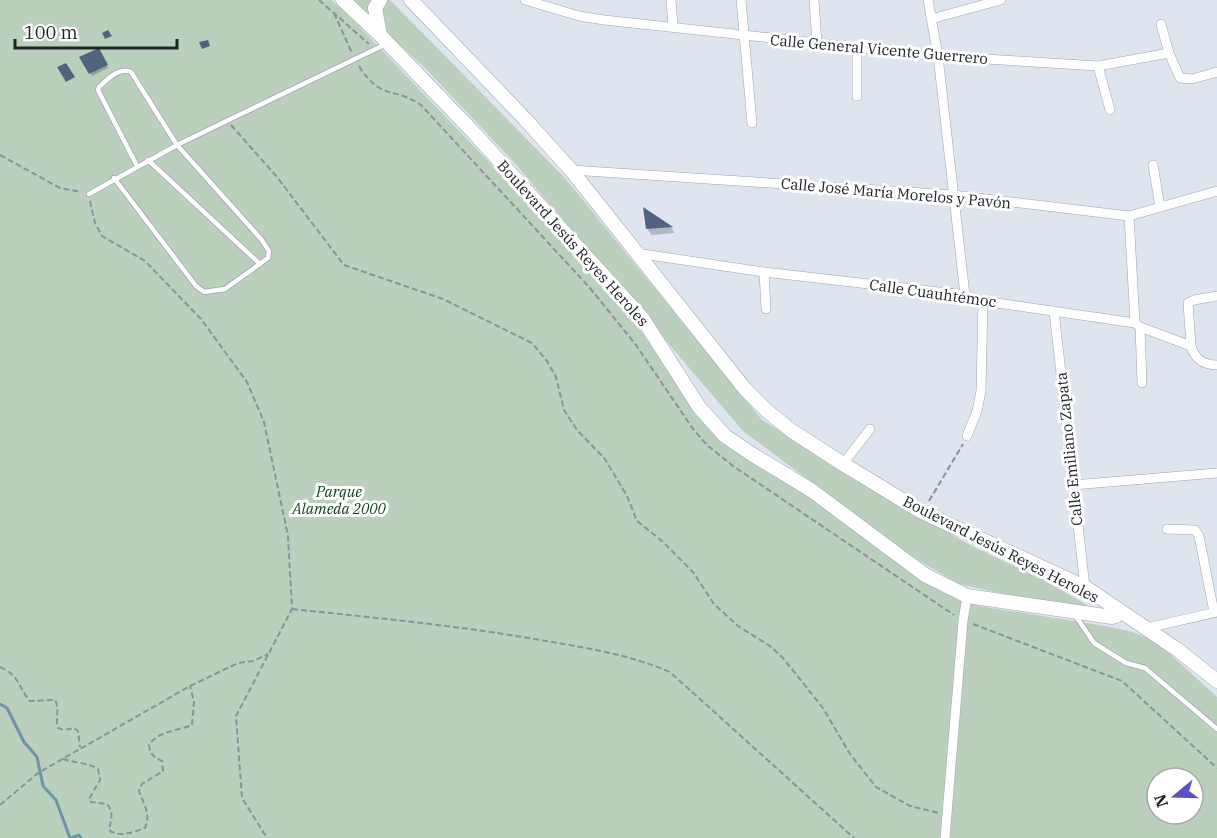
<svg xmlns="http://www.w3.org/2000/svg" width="1217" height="838" font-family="'IBM Plex Serif',serif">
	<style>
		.green { fill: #bad0bd; fill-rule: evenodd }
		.shadow { fill: #0003 }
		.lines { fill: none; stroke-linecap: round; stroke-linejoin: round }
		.stream { stroke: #6f93a7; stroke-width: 3 }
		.building { fill: #51637f }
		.lane-casing { stroke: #9ea4ae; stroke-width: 6 }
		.street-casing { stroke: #9ea4ae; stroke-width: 10 }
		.secondary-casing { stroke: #9ea4ae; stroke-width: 15 }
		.path { stroke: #8b9198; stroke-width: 2; stroke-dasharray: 6 3; stroke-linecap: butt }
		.lane { stroke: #fff; stroke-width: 4.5 }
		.street { stroke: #fff; stroke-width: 9 }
		.secondary { stroke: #fff; stroke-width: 14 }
		.labels { text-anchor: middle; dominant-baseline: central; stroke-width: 6; stroke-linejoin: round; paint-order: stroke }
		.street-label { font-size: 15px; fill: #202326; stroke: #fff }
		.park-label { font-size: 15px; font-style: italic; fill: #0c3c18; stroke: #fff }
	</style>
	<rect width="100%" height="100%" fill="#dee5ef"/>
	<g class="green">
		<path d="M0,0h332l22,21 138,144 137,149 83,119 120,74 82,68 65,31 126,20 28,6 24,10 60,55v141h-1217zM1157,778h36v36h-36z"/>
		<path d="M351,0h39l175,178 197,242 206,124 74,35 50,29 -71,-10 -62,-14 -53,-31 -163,-122 -232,-272 -86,-91z"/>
	</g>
	<g class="shadow">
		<path d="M98,50l10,18 -16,8 -4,-9z"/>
		<path d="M645,210l27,18 2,5 -23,2 -3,-6z"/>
	</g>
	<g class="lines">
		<g class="stream">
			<path d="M0,704l7,4 17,34 13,15 6,29 13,14 14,38"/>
			<path d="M71,838l8,-3 2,3"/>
		</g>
	</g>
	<g class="building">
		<path d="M108,30l4,6 -7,3 -3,-6z"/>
		<path d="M208,40l2,6 -8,3 -3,-7z"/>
		<path d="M99,48l9,17 -19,9 -10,-17z"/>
		<path d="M66,63l9,14 -9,5 -9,-15z"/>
		<path d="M643,207l30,20 -27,2z"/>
	</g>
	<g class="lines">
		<defs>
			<g id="lane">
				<path d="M148,160l112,104"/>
				<path d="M114,178l82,108 8,6 21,-3 43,-31 1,-7 -8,-12 -84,-94 -46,-73c-12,-5 -23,7 -32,15l-1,3 39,76"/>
				<path d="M89,194l88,-49 209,-101"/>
				<path d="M1075,615l19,28 32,20 19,5 72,61"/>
			</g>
			<g id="street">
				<path d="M525,0l54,16 25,4 334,36 160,10 71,-13"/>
				<path d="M671,0l2,27"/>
				<path d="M741,0l11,123"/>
				<path d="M814,0l3,43"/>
				<path d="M928,0l10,56 27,239"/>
				<path d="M931,19l70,-19"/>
				<path d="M1161,24l8,29 11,25 12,1 25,-7"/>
				<path d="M1098,66l12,44"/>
				<path d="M857,96v-48"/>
				<path d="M1153,165l7,42"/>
				<path d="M571,170l382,25 176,21 88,-25"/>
				<path d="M1129,216l6,107"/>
				<path d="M636,253l128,19 201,23 18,6 152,22 5,4 51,19c4,13 12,19 26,19"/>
				<path d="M764,272l2,37"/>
				<path d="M1054,311l31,276"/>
				<path d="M1140,327l2,56"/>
				<path d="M1191,346l-3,-43 6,-3 23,-4"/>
				<path d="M967,436l10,-25 4,-20 2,-90"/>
				<path d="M843,464l27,-35"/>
				<path d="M1073,485l144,-12"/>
				<path d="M1167,529l28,1 4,6 15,76"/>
				<path d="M1147,628l70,-16"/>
				<path d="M945,838l18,-217 4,-25"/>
			</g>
			<g id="secondary">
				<path d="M343,0l37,35 95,99 168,185 56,88 26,29 25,17 61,37 114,85 42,21 145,21 4,-1 3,-5"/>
				<path d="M380,0l-5,8 5,27"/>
				<path d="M411,0l113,118 47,52 174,219 22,22 25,20 51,33 79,48 163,75 93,63 39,31"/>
			</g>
		</defs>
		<use href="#lane" class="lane-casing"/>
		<use href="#street" class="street-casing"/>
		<use href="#secondary" class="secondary-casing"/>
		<g class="path">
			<path d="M319,0l50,44"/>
			<path d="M334,13l18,40"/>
			<path d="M359,66c22,35 34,20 62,39l169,183 46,57 57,84 14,16 26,21 221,149"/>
			<path d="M231,125l46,52 67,88 99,34 89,44 15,18 9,16 8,33 13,20 28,29 22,37 10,25 25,20 31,31 21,32 24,22 32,20 13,12 40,50 27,46 26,33 34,19 29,7"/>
			<path d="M0,155l60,33 21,4"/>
			<path d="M90,201l5,22 7,13 43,25 56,58 46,63 17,40 24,114 4,73 -56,107 6,82 25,40"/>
			<path d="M929,501l34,-57"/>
			<path d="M292,609c85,9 170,17 254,32 41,7 85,14 124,31l184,166"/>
			<path d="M973,624l149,57 95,87"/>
			<path d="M0,667c21,10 17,19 30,34l25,-1c5,10 0,18 3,28l6,2 10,-2 4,3 2,16"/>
			<path d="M63,759c11,4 24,3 35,10l2,11 -11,19 2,3 16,2c7,8 4,16 2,26 11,8 24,2 36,-2 6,-14 -1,-23 -6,-37l3,-7 21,-13 -1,-10c-9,-4 -12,-7 -13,-16 9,-14 28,-14 43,-20l2,-23 -4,-16"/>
			<path d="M0,805l38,-32 152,-87 48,-23 15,-2 15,-7"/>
		</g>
		<use href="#lane" class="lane"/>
		<use href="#street" class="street"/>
		<use href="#secondary" class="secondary"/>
	</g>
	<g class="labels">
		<g class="street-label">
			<text transform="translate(879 49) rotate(5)">Calle General Vicente Guerrero</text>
			<text transform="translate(896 193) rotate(5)">Calle José María Morelos y Pavón</text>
			<text transform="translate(573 243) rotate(48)">Boulevard Jesús Reyes Heroles</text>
			<text transform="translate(933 293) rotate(8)">Calle Cuauhtémoc</text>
			<text transform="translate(1069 449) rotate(-96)">Calle Emiliano Zapata</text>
			<text transform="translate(1001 549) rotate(27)">Boulevard Jesús Reyes Heroles</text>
		</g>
		<g class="park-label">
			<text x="339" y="491">Parque<tspan x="339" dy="17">Alameda 2000</tspan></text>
		</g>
	</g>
	<g transform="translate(1175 796) rotate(251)"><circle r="28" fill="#ffffff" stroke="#a6a7a8" stroke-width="1.5"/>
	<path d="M0-4.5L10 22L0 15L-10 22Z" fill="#5b50c8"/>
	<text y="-9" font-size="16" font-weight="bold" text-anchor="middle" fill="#202326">N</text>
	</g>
	<path d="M15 39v9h162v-9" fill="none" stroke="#202326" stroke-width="3"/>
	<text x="24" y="39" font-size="18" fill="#202326" stroke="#ffffff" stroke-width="4.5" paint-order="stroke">100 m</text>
</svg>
